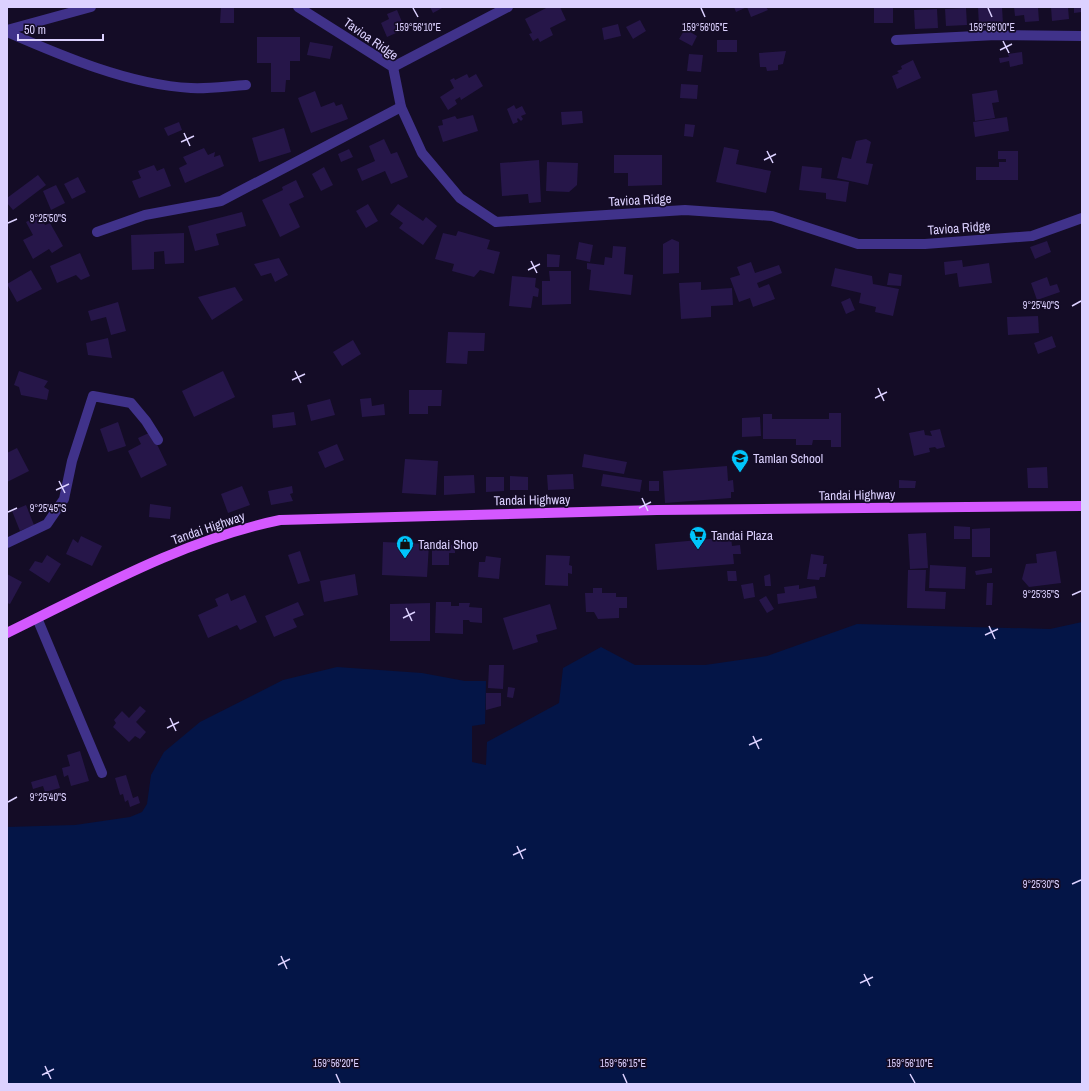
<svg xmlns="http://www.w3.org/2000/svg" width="1089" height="1091" font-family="'Archivo Narrow',sans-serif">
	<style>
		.water { fill: #041547 }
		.building { fill: #261649 }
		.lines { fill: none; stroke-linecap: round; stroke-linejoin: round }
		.minor { stroke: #40328a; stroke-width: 10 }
		.major { stroke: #d458ff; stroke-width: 10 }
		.ticks { fill: none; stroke: #dcd1ff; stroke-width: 1.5 }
		.labels { text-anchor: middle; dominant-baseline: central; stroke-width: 3.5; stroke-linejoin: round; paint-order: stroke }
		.street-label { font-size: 13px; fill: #dcd1ff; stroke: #140c26 }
		.poi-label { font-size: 13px; fill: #dcd1ff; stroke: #140c26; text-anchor: start }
		.ticks-label { font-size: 10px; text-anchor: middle; fill: #dcd1ff; stroke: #140c26; stroke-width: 3.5; stroke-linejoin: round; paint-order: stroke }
	</style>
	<rect width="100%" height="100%" fill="#140c26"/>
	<path class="water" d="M1082,622v462h-1075v-257l68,-2 55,-8 12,-5 5,-8 4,-29 13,-23 36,-30 83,-42 54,-13 85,6 43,8h21l-1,43 -13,2v36l14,3 1,-23 72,-39 4,-35 38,-21 34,18h70l62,-9 90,-32 193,5z"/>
	<g class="building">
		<path d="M221,7h13v16h-14z"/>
		<path d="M430,7h14l-11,6z"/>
		<path d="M548,7h12l6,13 -16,8 3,7 -13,7 -2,-4 -5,3 -4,-7 3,-1 -7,-14z"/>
		<path d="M734,7h32l2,3 -17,7 -4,-10 -11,5z"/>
		<rect x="874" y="7" width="19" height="16"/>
		<path d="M978,7h24l1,17 -24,2z"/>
		<path d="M1014,7h24l1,14 -14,1 -1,-7 -9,1z"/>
		<path d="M1051,7h17l1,12 -17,2z"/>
		<path d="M1074,7h8v5l-8,1z"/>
		<path d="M966,8l1,17 -21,1 -1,-17z"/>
		<path d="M937,9l1,19 -23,1 -1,-19z"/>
		<path d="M397,10l8,19 -18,8 -6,-14 8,-4 -2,-5z"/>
		<path d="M640,20l6,11 -13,8 -7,-12z"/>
		<path d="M618,24l3,12 -17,4 -2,-12z"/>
		<path d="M685,29l12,7 -5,10 -13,-7z"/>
		<path d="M257,37h43v24h-10v19h-4l-1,12h-14v-29h-14z"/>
		<rect x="717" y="40" width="20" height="12"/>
		<path d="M310,42l23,4 -3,13 -23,-4z"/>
		<path d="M786,51l-3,13 -5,1v5l-11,1 -1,-4h-6l-1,-14z"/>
		<path d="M1022,52l1,12 -13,3 -1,-6 -9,2 -1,-5 10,-1 -1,-3z"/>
		<path d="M689,54l14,1 -2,17 -14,-1z"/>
		<path d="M913,60l8,18 -24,11 -5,-13 7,-3 -2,-2 5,-2 -1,-3z"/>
		<path d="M467,74l2,4 7,-4 7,12 -22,14 -1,-3 -5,3 2,4 -9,6 -8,-13 14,-9 -4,-8 4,-2 1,2z"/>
		<path d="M681,84l17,1 -1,14 -17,-1z"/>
		<path d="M997,90l2,12 -7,1 3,15 -20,3 -3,-27z"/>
		<path d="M315,91l6,16 13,-5 2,4 6,-2 6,15 -37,14 -13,-35z"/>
		<path d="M514,105l2,4 6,-3 4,8 -5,2 2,3 -2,2 -3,-3 -1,1 1,3 -5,2 -6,-15z"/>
		<path d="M582,111l1,12 -21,2 -1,-13z"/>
		<path d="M473,115l5,16 -35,11 -5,-16 5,-1 -1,-5 13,-4 2,3z"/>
		<path d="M1007,117l2,14 -34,6 -2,-15z"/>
		<path d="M179,122l3,8 -14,6 -4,-8z"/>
		<path d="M685,124l10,1 -2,12 -9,-1z"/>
		<path d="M284,128l7,24 -32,10 -7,-24z"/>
		<path d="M384,139l7,15 6,-2 11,25 -17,7 -6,-13 -23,10 -5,-12 18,-8 -6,-15z"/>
		<path d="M866,139l5,3 -5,21 7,1 -5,21 -31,-7 5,-21 9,2 5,-18z"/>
		<path d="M724,147l15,3 -3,14 35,7 -5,22 -50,-11z"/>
		<path d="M204,148l4,7 7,-3 -1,5 6,-2 4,11 -39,17 -6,-15 8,-4 -4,-7z"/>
		<path d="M349,149l4,8 -12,5 -3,-8z"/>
		<path d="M998,151h20v29h-42v-13h23v-5h7v-3h-8z"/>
		<path d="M614,155h48v30l-34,1v-13h-14z"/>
		<path d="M539,160l2,42 -12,1 -1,-9 -26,2 -2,-33z"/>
		<path d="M547,162l31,1 -1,22 -8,7 -23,-1z"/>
		<path d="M154,165l3,6 7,-3 7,18 -32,12 -7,-17 9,-3 -3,-7z"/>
		<path d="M802,166l20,2 -1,10 28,4 -3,20 -20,-3v-6l-27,-3z"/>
		<path d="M324,167l9,18 -12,6 -9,-17z"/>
		<path d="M38,175l8,10 -33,25 -6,-7v-5z"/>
		<path d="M78,177l8,15 -14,7 -8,-15z"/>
		<path d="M296,180l8,17 -15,7 11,23 -20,10 -18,-37 21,-10 -1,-3z"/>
		<path d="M56,185l9,18 -14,7 -8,-19z"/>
		<path d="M368,204l10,17 -12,7 -10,-17z"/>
		<path d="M398,204l25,17 3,-4 11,9 -14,19 -24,-17 4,-5 -13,-9z"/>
		<path d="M242,212l4,14 -30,8 3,11 -24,6 -7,-25z"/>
		<path d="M40,215l5,10 5,-2 13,23 -11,7 -3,-4 -16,10 -10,-19 10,-5 -7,-13z"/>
		<path d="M458,231l32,9 -3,9 13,3 -6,22 -14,-4 -6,7 -22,-6 2,-7 -19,-5 8,-26 13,3z"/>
		<path d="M184,233v30l-19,1 -1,-13 -10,1v17l-22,1 -1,-35z"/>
		<path d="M672,239l7,3v31l-16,1v-30z"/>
		<path d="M1047,241l4,11 -16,7 -5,-12z"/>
		<path d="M579,242l14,3 -3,17 -14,-3z"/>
		<path d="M613,246l13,1 -2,27 9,1 -2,20 -42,-5 2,-20 -4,-1v-6l17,2 1,-8 7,1z"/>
		<path d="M80,253l10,23 -9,4 -5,-5 -19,8 -7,-17z"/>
		<path d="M547,254l13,1 -1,12h-12z"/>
		<path d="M279,258l9,17 -13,7 -4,-9 -10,3 -7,-12z"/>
		<path d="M962,260l1,7 26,-4 3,20 -33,4 -2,-14 -12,2 -1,-13z"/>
		<path d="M751,262l4,11 24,-8 3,8 -25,10 2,5 10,-4 6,15 -22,8 -3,-9 -11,4 -9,-24 10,-3 -3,-8z"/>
		<path d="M835,268l37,8 1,8 26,5 -6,27 -18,-4 1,-5 -17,-4 2,-10 -30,-7z"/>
		<path d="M31,270l11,19 -25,13 -10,-18z"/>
		<path d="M549,271h22v33l-29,1v-24h8z"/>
		<path d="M889,273l13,2 -1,11 -14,-1z"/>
		<path d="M512,276l24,2 -1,9 4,2 -1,8 -5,-1 -2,12 -22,-2z"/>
		<path d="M1047,277l3,9 7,-2 3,8 -23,8 -6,-17z"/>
		<path d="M701,282v8l31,-2 1,17 -22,1v11l-30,2 -2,-36z"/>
		<path d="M235,287l8,13 -31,20 -14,-23z"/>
		<path d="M850,298l5,12 -9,4 -5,-12z"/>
		<path d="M118,302l8,29 -15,4 -5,-18 -15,4 -3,-10z"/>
		<path d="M1038,316l1,17 -31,2 -1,-18z"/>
		<path d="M448,332l37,1 -1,18h-16l-1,13 -21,-1z"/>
		<path d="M1052,336l4,11 -18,7 -4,-11z"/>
		<path d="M108,338l4,20 -24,-3 -2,-12z"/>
		<path d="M353,340l8,14 -19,12 -9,-14z"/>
		<path d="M19,371l29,10 -4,6 5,3 -2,10 -26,-5 -2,-8 -5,-2z"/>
		<path d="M223,371l12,26 -41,20 -12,-26z"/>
		<path d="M409,390h33l-1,16h-13v8h-19z"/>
		<path d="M371,398l1,8 12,-2 1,11 -23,2 -2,-18z"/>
		<path d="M330,399l5,16 -24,6 -4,-16z"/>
		<path d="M294,412l2,13 -23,3 -1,-13z"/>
		<path d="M829,413h12v34h-10v-7h-18l-1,5h-16v-6h-33v-25h9v5h57z"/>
		<path d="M760,417l1,19 -19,1v-19z"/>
		<path d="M118,422l8,24 -18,6 -8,-23z"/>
		<path d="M940,429l5,18 -8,2 -2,-2 -6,1 1,4 -16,4 -5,-23 15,-3 1,5 7,1 -2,-5z"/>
		<path d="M151,432l16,33 -26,13 -13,-27 13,-7 -3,-6z"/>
		<path d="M337,444l7,16 -19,8 -7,-16z"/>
		<path d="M17,448l12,23 -22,11v-29z"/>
		<path d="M584,454l43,8 -3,12 -42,-7z"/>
		<path d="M405,459l33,2 -2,34 -34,-2z"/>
		<path d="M727,466l1,15 5,-1 1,12h-3v6l-66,5 -2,-32z"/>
		<path d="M1047,467l1,21h-20l-1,-20z"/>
		<path d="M573,474l1,15 -26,1 -1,-15z"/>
		<path d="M603,474l39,6 -2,12 -39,-6z"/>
		<path d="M474,475l1,18 -31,2v-19z"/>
		<path d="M510,476l18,1v13h-18z"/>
		<path d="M486,477h18v14l-18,1z"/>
		<path d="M899,480l17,1 -1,7h-16z"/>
		<rect x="649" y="481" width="10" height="10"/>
		<path d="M242,486l8,19 -22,8 -7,-19z"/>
		<path d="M292,486l1,7 -3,1 3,7 -22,4 -3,-14z"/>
		<path d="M150,504l21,3 -1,12 -21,-2z"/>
		<path d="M26,505l8,20 -14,6 -8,-20z"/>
		<path d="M954,526l16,1v12h-16z"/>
		<path d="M990,528v29h-18v-28z"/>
		<path d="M926,533l2,35 -18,1 -2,-35z"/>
		<path d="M81,536l21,10 -10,20 -26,-12 7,-15 5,4z"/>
		<path d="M731,537l1,9 8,-1 1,9h-8l1,10 -77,6 -2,-26z"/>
		<path d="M383,542l46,2 -2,33 -45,-2z"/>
		<path d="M432,544l23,1v8h-6v12h-17z"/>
		<path d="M300,551l10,30 -12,3 -10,-29z"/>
		<path d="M1056,551l5,32 -32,4 -7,-8 4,-15 11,-1 -1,-9z"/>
		<path d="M811,554l13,2 -1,8h4l-2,13h-5l-1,3 -12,-1z"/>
		<path d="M47,555l14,9 -12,19 -20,-13 6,-9 7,2z"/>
		<path d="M546,555l24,1 -1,9 3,1v8l-4,-1v13l-23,-1z"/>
		<path d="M486,556l15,2 -2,21 -21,-2 1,-15h6z"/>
		<path d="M930,565l36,2 -1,22 -36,-1z"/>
		<path d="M992,568v5l-16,2 -1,-4z"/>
		<path d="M908,570h18l-1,21 21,1 -1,17 -38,-1z"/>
		<path d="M727,571h9l1,10h-9z"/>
		<path d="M7,574l15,8 -12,22 -3,-1z"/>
		<path d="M355,574l3,21 -34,7 -4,-21z"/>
		<path d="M770,574l1,12h-6l-1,-10z"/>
		<path d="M753,583l2,14 -11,2 -3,-14z"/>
		<path d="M987,583h6l-1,22h-6z"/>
		<path d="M799,585v4l16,-3 2,12 -39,6 -1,-10 8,-1 -1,-6z"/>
		<path d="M593,588h9v5h14v4h11v11h-8v10l-21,1 -4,-7h-8l-1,-19h8z"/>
		<path d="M228,593l3,8 14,-6 12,27 -17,8 -3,-5 -29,13 -10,-23 20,-9 -3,-7z"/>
		<path d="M766,596l8,13 -7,4 -8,-13z"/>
		<path d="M298,602l6,13 -11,4 4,8 -23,10 -9,-21z"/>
		<path d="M436,602h15v4h8v-3h11l-1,4 13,1v15l-12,-1 -1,-2h-6v14l-28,-1z"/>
		<path d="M430,603v38h-40v-37z"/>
		<path d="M550,604l7,25 -21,6 2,7 -25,8 -10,-32z"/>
		<path d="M489,665h15l-1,24 -15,-1z"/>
		<path d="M508,687l7,1 -2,10 -6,-1z"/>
		<path d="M486,693h15v13l-15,4z"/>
		<path d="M140,706l6,5 -10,11 10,10 -6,7 -5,-3 -6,6 -16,-15 3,-4 -2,-3 8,-9 7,7z"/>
		<path d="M80,751l9,30 -18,5 -3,-11 -4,2 -2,-9 8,-2 -3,-11z"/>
		<path d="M56,775l4,13 -15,4 -2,-6 -10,3 -2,-7z"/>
		<path d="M126,775l7,23 5,-2 2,7 -10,4 -2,-7 -3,2 -2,-8 -3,1 -5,-17z"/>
	</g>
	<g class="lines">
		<g class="minor">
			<path d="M298,7l95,60 8,40 21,46 38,45 36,24 189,-12 87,6 86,28h67l107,-8 50,-18"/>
			<path d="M7,30l84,-23"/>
			<path d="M7,32c55,24 123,53 184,56 18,1 37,-2 55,-3"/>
			<path d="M896,40l100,-5 86,1"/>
			<path d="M393,67l115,-60"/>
			<path d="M97,232l48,-17 76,-14 180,-94"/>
			<path d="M7,543l40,-19 17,-25 8,-38 21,-65 38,7 15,18 12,19"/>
			<path d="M37,618l65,155"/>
		</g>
		<path class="major" d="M7,633c88,-43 176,-93 273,-113l377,-10 425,-4"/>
	</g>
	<path class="ticks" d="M413,8l5,9M701,8l4,9M988,8l4,9M1003,41l6,12M1000,50l12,-6M184,133l6,13M181,142l13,-6M767,151l6,12M764,160l12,-6M8,223l9,-4M531,261l6,12M528,270l12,-6M1072,306l9,-5M295,371l6,12M292,380l13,-6M878,388l6,13M875,398l12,-6M59,481l6,12M56,490l13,-6M642,498l6,13M639,508l12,-6M8,512l9,-4M1072,595l9,-4M406,608l6,13M403,618l12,-6M989,626l6,13M985,635l13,-6M170,718l6,13M167,728l12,-6M753,736l6,13M749,745l13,-6M8,802l9,-5M517,846l6,13M513,855l13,-6M1072,884l9,-4M281,956l6,13M278,965l12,-6M864,974l6,12M860,983l13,-6M45,1066l6,13M336,1074l4,9M623,1074l4,9M910,1074l5,9M42,1075l12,-6"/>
	<defs>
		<symbol id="school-pin" viewBox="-11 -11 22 30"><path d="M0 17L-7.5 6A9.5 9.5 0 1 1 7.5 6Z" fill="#00c5fc" stroke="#140c26"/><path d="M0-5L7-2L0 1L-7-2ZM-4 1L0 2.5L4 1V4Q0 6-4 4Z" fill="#111"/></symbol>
		<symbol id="supermarket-pin" viewBox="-11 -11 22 30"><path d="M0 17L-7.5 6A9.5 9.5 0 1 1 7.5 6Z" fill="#00c5fc" stroke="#140c26"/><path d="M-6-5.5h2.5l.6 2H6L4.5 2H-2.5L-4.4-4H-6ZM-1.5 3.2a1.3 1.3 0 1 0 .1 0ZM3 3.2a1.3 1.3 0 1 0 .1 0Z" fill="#111"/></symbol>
		<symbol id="shop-pin" viewBox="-11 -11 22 30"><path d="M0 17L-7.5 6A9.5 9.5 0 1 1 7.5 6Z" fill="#00c5fc" stroke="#140c26"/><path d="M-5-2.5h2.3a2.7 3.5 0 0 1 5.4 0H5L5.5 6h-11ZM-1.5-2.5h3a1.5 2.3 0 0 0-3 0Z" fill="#111"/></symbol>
	</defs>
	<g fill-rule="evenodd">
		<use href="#school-pin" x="730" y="448" width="20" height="27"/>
		<use href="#supermarket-pin" x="688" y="525" width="20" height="27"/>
		<use href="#shop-pin" x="395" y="534" width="20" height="27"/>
	</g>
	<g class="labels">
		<g class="street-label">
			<text transform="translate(371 39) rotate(35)">Tavioa Ridge</text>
			<text transform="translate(640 200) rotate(-3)">Tavioa Ridge</text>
			<text transform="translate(959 228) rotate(-4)">Tavioa Ridge</text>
			<text transform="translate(857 495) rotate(-1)">Tandai Highway</text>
			<text transform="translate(532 500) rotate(-1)">Tandai Highway</text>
			<text transform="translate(208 528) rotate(-19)">Tandai Highway</text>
		</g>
		<g class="poi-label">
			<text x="753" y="458">Tamlan School</text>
			<text x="711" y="535">Tandai Plaza</text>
			<text x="418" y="544">Tandai Shop</text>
		</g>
	</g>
	<g class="ticks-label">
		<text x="418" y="31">159°56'10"E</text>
		<text x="705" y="31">159°56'05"E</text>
		<text x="992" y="31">159°56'00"E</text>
		<text x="48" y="222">9°25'50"S</text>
		<text x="1041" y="309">9°25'40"S</text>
		<text x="48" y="512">9°25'45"S</text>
		<text x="1041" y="598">9°25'35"S</text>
		<text x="48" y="801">9°25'40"S</text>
		<text x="1041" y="888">9°25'30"S</text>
		<text x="336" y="1067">159°56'20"E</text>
		<text x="623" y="1067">159°56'15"E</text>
		<text x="910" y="1067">159°56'10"E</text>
	</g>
	<rect width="1089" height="1091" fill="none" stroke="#dcd1ff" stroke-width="16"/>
	<path d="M18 34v6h85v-6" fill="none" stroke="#dcd1ff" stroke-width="2"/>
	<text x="24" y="34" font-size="12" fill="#dcd1ff" stroke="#140c26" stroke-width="3" paint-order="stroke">50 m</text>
</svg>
